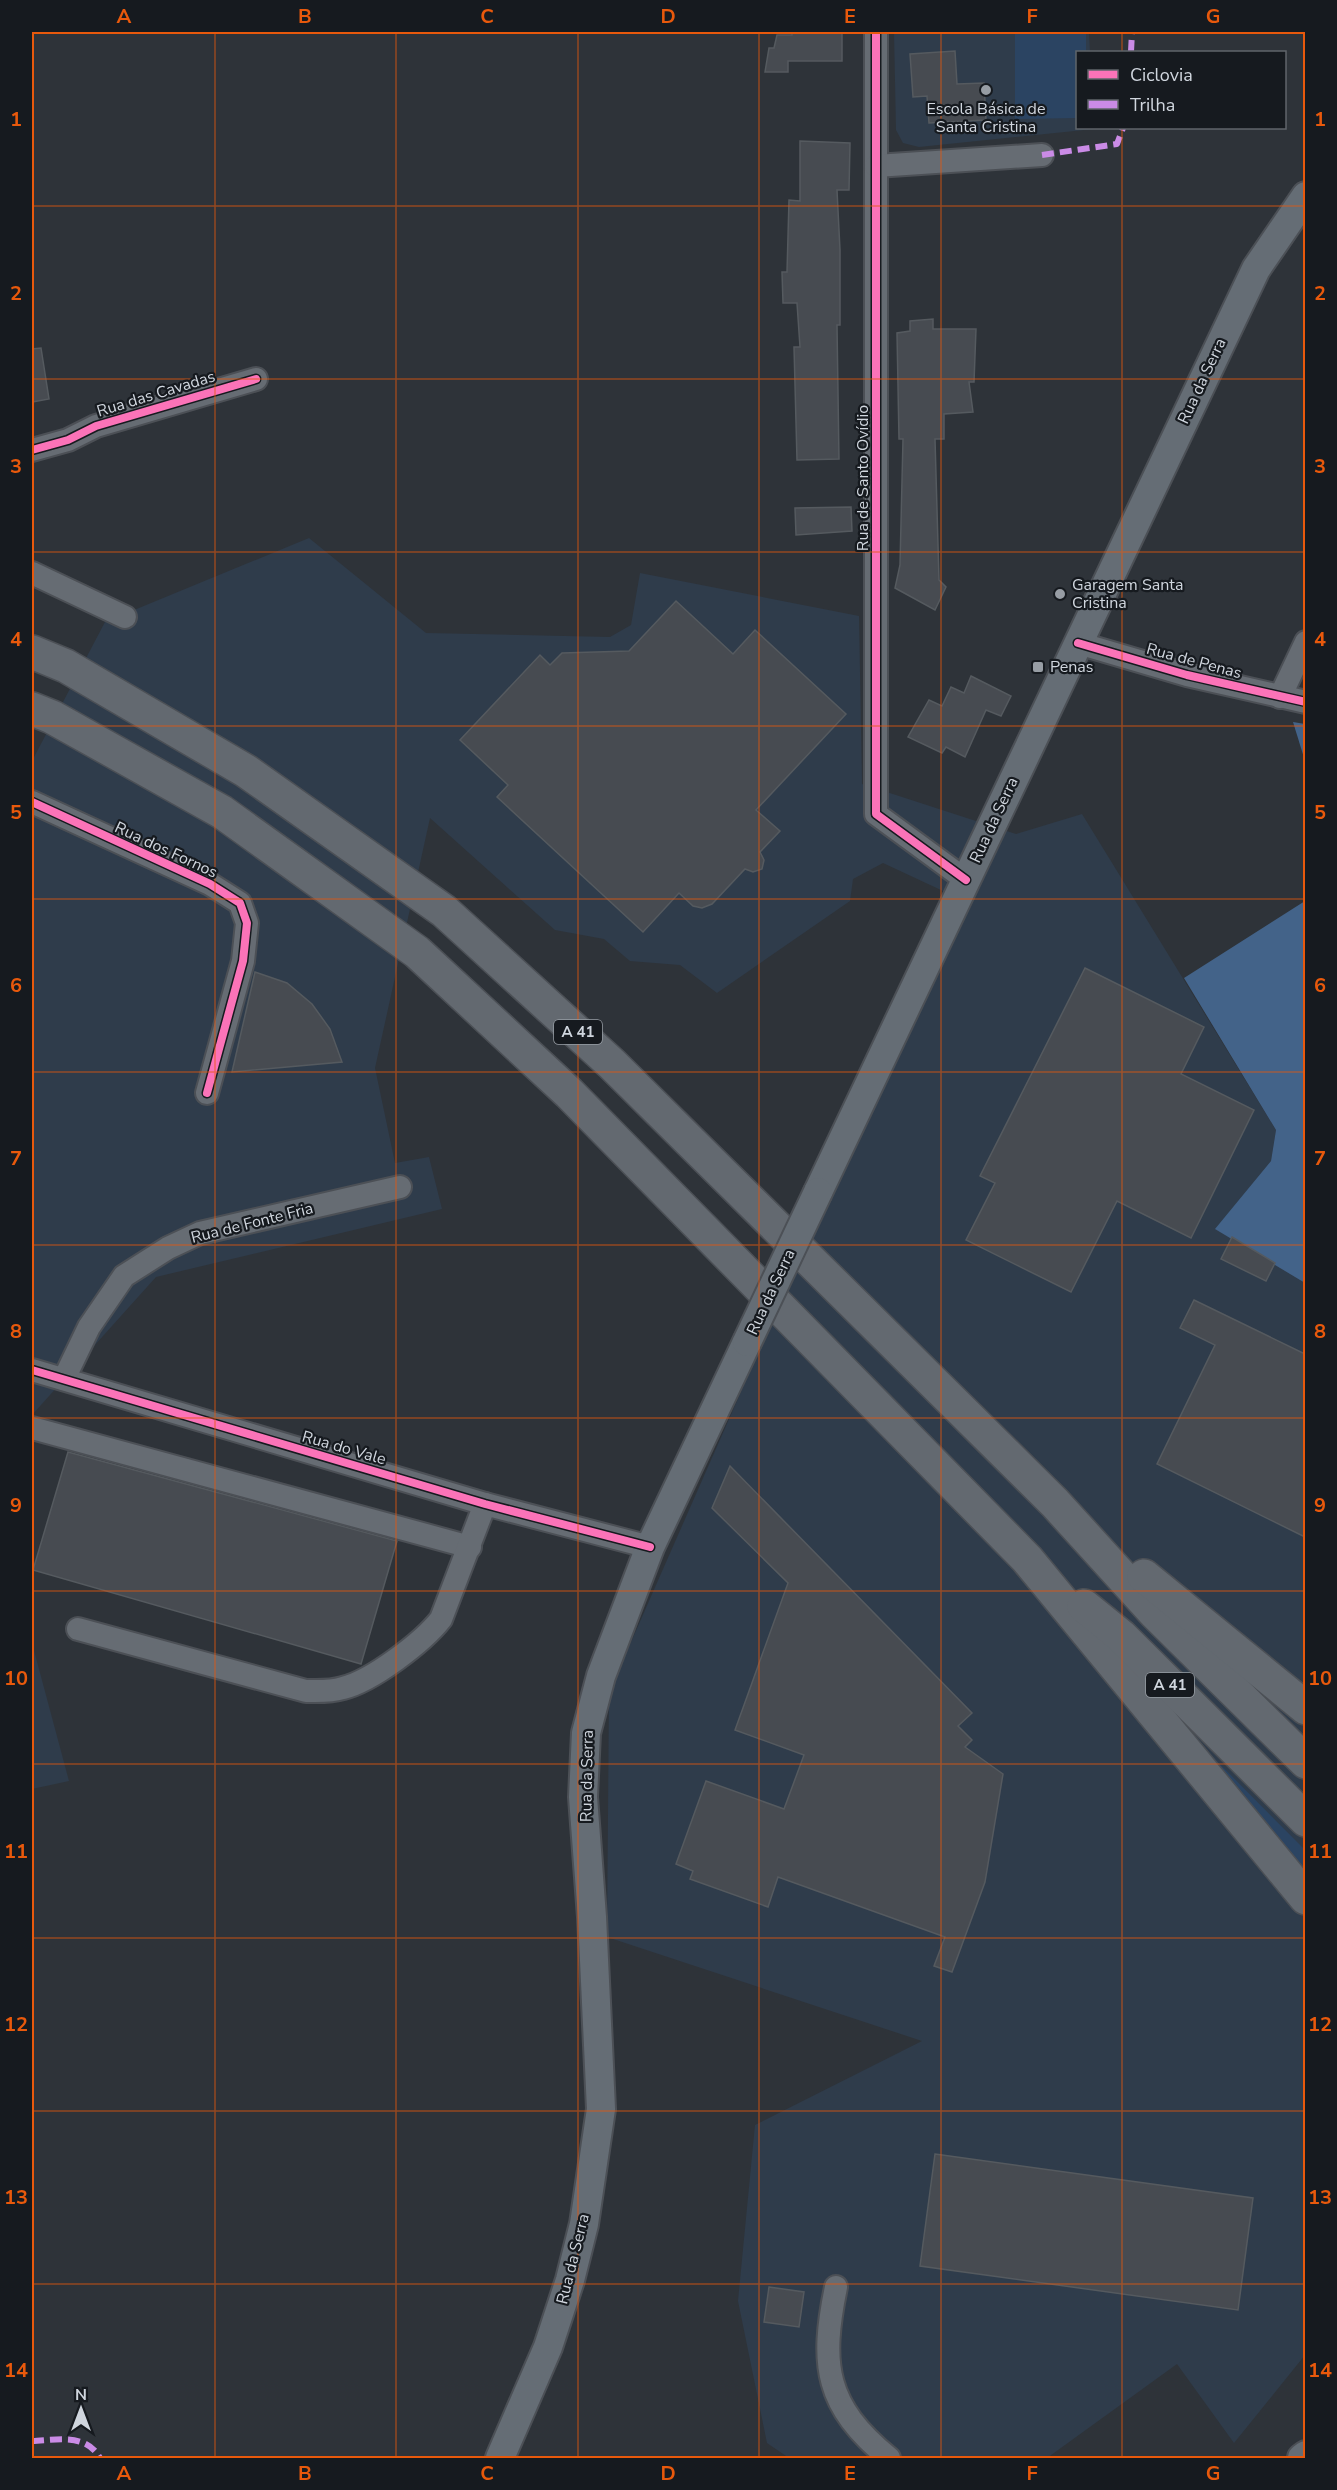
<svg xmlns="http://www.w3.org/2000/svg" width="1337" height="2490" font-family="'Nunito Sans',sans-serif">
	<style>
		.built { fill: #2f3c4b }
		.green { fill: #2b4462 }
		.forest { fill: #436389 }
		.building { fill: #474b51; stroke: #555a5f; stroke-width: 1.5 }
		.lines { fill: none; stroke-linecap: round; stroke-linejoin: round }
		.minor-casing { stroke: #4c5056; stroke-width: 26 }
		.major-casing { stroke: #4c5056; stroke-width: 32 }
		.highway-casing { stroke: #4c5056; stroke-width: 36 }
		.minor { stroke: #666c73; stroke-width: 22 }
		.major { stroke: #656d75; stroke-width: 28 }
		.highway { stroke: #636970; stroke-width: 33 }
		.major-bridge-casing { stroke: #4c5056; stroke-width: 32; stroke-linecap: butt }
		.major-bridge { stroke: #656d75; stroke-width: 28 }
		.quiet { stroke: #ca8be6; stroke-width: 6; stroke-dasharray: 12 6; stroke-linecap: butt }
		.cycleway-casing { stroke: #161a1f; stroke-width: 11 }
		.cycleway { stroke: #fb73b8; stroke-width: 8 }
		.grid { fill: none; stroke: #e8590c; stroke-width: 1.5; stroke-opacity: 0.55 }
		.poi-dot { fill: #979da4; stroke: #161a1f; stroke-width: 2 }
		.labels { text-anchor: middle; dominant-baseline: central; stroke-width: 4.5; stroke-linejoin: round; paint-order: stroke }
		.shield { fill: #161a1f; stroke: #989ea5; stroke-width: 1.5 }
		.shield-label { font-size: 15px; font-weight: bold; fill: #d0d6de }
		.poi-label { font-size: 16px; fill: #d0d6de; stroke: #161a1f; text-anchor: start }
		.street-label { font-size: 16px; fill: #d0d6de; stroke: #161a1f }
		.neatline { fill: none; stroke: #e8590c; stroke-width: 2 }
		.grid-label { font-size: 20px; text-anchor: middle; font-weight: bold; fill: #e8590c }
	</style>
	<rect width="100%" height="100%" fill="#2e3339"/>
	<g class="built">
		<path d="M894,32h195l1,20h-12v76l16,1 -175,18 -16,-4 -7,-13z"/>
		<path d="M309,538l117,95 184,4 21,-12 9,-52 219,43 3,168 154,50 66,-20 194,316 -5,31 -55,68 89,54v1072l-71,88 -57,-79 -130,94h-258l-22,-15 -29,-142 17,-176 167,-84 -315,-104 2,-245 142,-323 220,-465 -88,-41 -30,16 -3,22 -133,92 -37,-28 -50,-4 -26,-22 -49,-9 -125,-112 -55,250 20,95 34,-6 13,52 -286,68 -124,138v-654l73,-139z"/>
		<path d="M32,1643l37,138 -37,8z"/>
	</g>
	<g class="green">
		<path d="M1015,32h71v20h-8l-1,66 -62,1z"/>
		<path d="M1195,1739l110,111v31z"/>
	</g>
	<g class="forest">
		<path d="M1293,722l12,2v37z"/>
		<path d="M1305,901v382l-90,-54 56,-68 5,-31 -92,-152z"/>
	</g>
	<g class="building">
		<path d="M792,32h50v29h-54v11h-23l4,-24h5l3,-13h15z"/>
		<path d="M955,51l2,33 27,-1 2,37 -57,3 -2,-27 -14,1 -3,-43z"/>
		<path d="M800,141l50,2 -1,47h-12l3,60v75h-3l2,134 -42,1 -3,-113h6l-3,-44h-14l-1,-31h5l2,-72 11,1z"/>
		<path d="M933,319v10h43l-2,53h-5l4,30 -29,2v25h-9l4,141 7,7 -11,23 -40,-22 5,-23 3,-126h-4l-2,-106 13,-2v-10z"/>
		<path d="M41,348l8,51 -17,3v-53z"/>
		<path d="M851,507l1,24 -56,4 -1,-27z"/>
		<path d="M676,601l57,53 22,-24 91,84 -90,96 24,21 -20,21 4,8 -2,9 -9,3 -8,-3 -33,35 -10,4 -9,-2 -14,-13 -36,39 -146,-135 11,-12 -48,-45 80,-85 10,10 12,-12 67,-2z"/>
		<path d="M971,676l40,20 -10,20 -15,-6 -21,47 -19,-10 -4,6 -34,-16 21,-37 13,6 9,-19 13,6z"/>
		<path d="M1085,968l119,59 -23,47 73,36 -63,128 -74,-37 -46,91 -105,-52 29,-57 -15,-7z"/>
		<path d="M255,972l32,11 25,21 18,25 12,33 -110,10z"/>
		<path d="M1232,1237l43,26 -9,18 -45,-22z"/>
		<path d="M1194,1300l111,54v183l-148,-73 58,-119 -35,-17z"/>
		<path d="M68,1452l329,89 -36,123 -328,-94z"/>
		<path d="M730,1466l242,247 -14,13 14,14 -7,7 38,27 -18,108 -33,90 -18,-6 11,-29 -167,-60 -10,30 -78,-28 3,-8 -17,-7 30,-83 78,28 20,-54 -69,-25 53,-147 -76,-75z"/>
		<path d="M935,2154l318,44 -15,112 -318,-44z"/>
		<path d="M769,2287l35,5 -5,35 -35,-5z"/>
	</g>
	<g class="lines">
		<defs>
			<g id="minor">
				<path d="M876,32v782l90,66"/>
				<path d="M876,166l166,-11"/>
				<path d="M32,450l36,-10 28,-14 160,-47"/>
				<path d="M32,573l93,44"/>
				<path d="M1078,643l109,32 119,27"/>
				<path d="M1280,697l26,-55"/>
				<path d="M32,802l178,82 30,19 7,20 -4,38 -36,132"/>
				<path d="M32,1370l453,134 165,43"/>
				<path d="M64,1379l25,-52 35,-51 44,-28 32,-15 200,-46"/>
				<path d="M32,1428l438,119"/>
				<path d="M78,1629l228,62c12,0 24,1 37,-3 29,-7 80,-46 98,-69l44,-115"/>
				<path d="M836,2287c-16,78 -11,119 53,171"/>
			</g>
			<g id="major">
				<path d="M818,1192l438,-923 50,-73"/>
				<path d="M500,2458l48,-111 22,-67 14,-56 17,-115 -9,-192 -9,-120 3,-64 15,-57 49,-129 97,-205"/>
				<path d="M1302,2458l4,-3"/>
			</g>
			<g id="highway">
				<path d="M32,652l34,14 180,105 198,140 168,153 443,439 99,109 152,150"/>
				<path d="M32,709l20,8 170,95 195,140 152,141 458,466 279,339"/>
				<path d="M1144,1576l162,132"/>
				<path d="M1084,1606l37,30 185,184"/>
			</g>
		</defs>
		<use href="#minor" class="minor-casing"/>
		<use href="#major" class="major-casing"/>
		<use href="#highway" class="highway-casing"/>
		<use href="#minor" class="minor"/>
		<use href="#major" class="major"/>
		<use href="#highway" class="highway"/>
		<defs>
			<path id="major-bridge" d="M747,1342l71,-150"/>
		</defs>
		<use href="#major-bridge" class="major-bridge-casing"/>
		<use href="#major-bridge" class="major-bridge"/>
		<g class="quiet">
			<path d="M1131,52l1,-20"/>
			<path d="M1042,155l75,-11 6,-16"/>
			<path d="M32,2441c26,-1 54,-8 68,17"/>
		</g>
		<defs>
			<g id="cycleway">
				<path d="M876,32v782l90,66"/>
				<path d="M32,450l36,-10 28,-14 160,-47"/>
				<path d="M1078,643l109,32 119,27"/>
				<path d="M32,802l178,82 30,19 7,20 -4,38 -36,132"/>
				<path d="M32,1370l453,134 165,43"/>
			</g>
		</defs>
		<use href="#cycleway" class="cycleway-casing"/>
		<use href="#cycleway" class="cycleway"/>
	</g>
	<path class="grid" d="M215,32v2426M396,32v2426M578,32v2426M759,32v2426M941,32v2426M1122,32v20M1122,128v2330M32,206h1274M32,379h1274M32,552h1274M32,726h1274M32,899h1274M32,1072h1274M32,1245h1274M32,1418h1274M32,1591h1274M32,1764h1274M32,1938h1274M32,2111h1274M32,2284h1274"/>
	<g class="poi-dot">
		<circle cx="986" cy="90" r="6"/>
		<circle cx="1060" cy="594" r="6"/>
		<rect x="1032" y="661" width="12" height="12" rx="3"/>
	</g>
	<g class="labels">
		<g class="shield">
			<rect x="554" y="1020" width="48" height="24" rx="4.5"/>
			<rect x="1146" y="1673" width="48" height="24" rx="4.5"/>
		</g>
		<g class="shield-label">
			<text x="578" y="1032">A 41</text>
			<text x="1170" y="1685">A 41</text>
		</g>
		<g class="poi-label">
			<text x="986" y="109" text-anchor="middle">Escola Básica de<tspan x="986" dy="18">Santa Cristina</tspan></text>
			<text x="1072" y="585">Garagem Santa<tspan x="1072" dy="18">Cristina</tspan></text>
			<text x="1050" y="667">Penas</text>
		</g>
		<g class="street-label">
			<text transform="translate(1202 381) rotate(-65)">Rua da Serra</text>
			<text transform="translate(156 394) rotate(-17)">Rua das Cavadas</text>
			<text transform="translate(863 478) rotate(-90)">Rua de Santo Ovídio</text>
			<text transform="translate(1194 661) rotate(15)">Rua de Penas</text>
			<text transform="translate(994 820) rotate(-65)">Rua da Serra</text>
			<text transform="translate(166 850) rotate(25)">Rua dos Fornos</text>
			<text transform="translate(252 1223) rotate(-14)">Rua de Fonte Fria</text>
			<text transform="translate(771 1292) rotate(-65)">Rua da Serra</text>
			<text transform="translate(344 1448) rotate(16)">Rua do Vale</text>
			<text transform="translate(587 1776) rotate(-89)">Rua da Serra</text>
			<text transform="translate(573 2259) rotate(-76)">Rua da Serra</text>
		</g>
	</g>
	<rect width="1337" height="2490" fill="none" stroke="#161a1f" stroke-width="66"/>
	<rect x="1076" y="51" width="210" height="78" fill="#161a1f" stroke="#60656b" stroke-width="1.5"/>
	<rect x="1088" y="70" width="30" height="9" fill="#fb73b8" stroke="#60656b" stroke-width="1.5"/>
	<text x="1130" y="81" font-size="18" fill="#d0d6de">Ciclovia</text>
	<rect x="1088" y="100" width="30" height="9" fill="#ca8be6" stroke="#60656b" stroke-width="1.5"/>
	<text x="1130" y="111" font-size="18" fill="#d0d6de">Trilha</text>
	<g transform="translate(81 2409)" stroke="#161a1f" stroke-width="4.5" paint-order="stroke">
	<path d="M0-4.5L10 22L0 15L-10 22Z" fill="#d0d6de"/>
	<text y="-9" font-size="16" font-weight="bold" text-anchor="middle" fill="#d0d6de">N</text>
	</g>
	<rect x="33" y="33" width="1271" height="2424" class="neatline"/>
	<g class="grid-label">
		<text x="124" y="23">A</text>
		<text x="305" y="23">B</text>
		<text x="487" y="23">C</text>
		<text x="668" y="23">D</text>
		<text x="850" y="23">E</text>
		<text x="1032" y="23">F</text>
		<text x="1213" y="23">G</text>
		<text x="16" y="126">1</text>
		<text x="1320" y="126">1</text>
		<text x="16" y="300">2</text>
		<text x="1320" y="300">2</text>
		<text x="16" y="473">3</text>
		<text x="1320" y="473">3</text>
		<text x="16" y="646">4</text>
		<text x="1320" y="646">4</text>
		<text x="16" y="819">5</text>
		<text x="1320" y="819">5</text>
		<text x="16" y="992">6</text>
		<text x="1320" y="992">6</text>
		<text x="16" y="1165">7</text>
		<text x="1320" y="1165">7</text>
		<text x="16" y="1338">8</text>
		<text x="1320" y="1338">8</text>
		<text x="16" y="1512">9</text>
		<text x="1320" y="1512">9</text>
		<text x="16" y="1685">10</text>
		<text x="1320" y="1685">10</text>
		<text x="16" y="1858">11</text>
		<text x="1320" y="1858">11</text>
		<text x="16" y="2031">12</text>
		<text x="1320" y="2031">12</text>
		<text x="16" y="2204">13</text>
		<text x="1320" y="2204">13</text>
		<text x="16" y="2377">14</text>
		<text x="1320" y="2377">14</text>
		<text x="124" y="2480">A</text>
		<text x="305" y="2480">B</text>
		<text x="487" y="2480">C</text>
		<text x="668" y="2480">D</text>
		<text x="850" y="2480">E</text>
		<text x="1032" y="2480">F</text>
		<text x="1213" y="2480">G</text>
	</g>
</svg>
